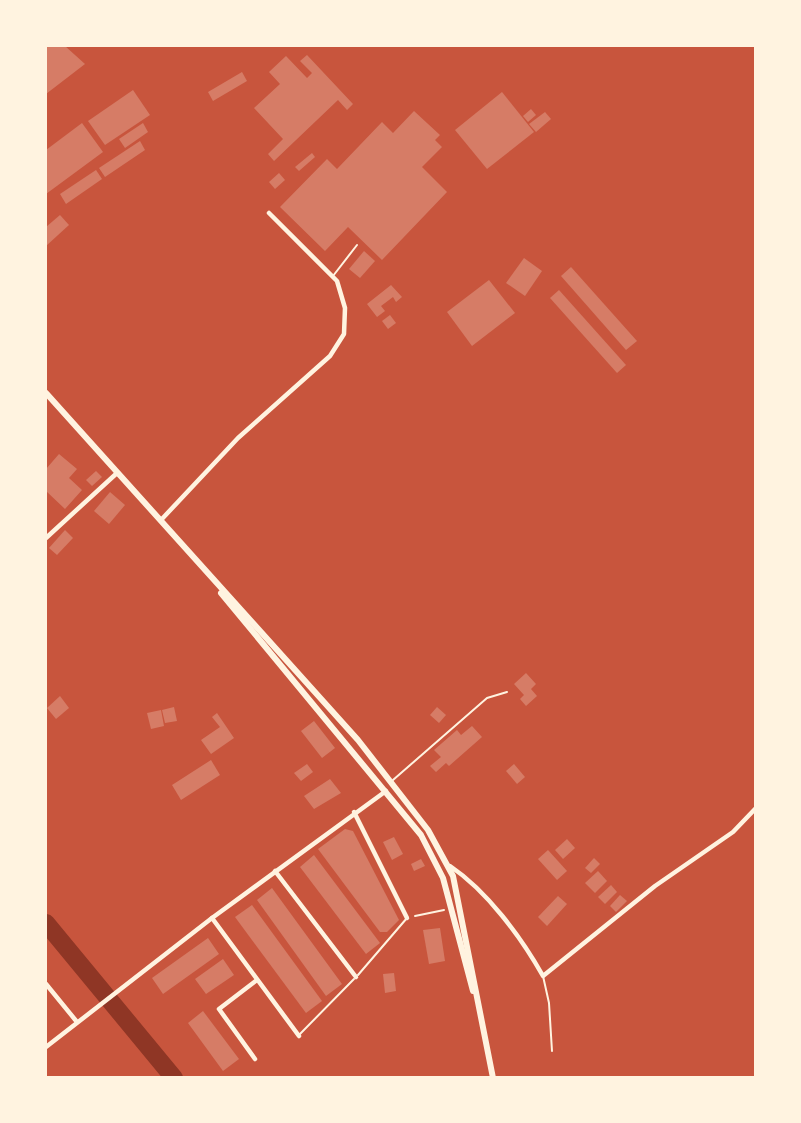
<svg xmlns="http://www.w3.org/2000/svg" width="801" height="1123" font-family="'Exo 2',sans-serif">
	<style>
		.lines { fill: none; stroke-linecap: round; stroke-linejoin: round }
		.river { stroke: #8f3625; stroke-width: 18 }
		.building { fill: #d67c66 }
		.path { stroke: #fff3e0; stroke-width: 2 }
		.service { stroke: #fff3e0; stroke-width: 2 }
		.minor { stroke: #fff3e0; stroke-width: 4.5 }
		.primary { stroke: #fff3e0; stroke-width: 6 }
	</style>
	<rect width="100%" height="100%" fill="#c8553d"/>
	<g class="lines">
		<path class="river" d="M46,923l128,155"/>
	</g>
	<g class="building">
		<path d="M46,46h19l20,18 -39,30z"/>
		<path d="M307,55l46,49 -6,6 -9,-10 -64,61 -6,-7 15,-15 -29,-31 26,-24 -11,-12 17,-16 21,22 5,-5 -12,-12z"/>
		<path d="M242,72l5,9 -34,20 -5,-9z"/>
		<path d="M133,90l17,25 -45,30 -17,-24z"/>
		<path d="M502,92l32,40 -47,37 -32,-39z"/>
		<path d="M531,109l5,6 -8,7 -5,-6z"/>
		<path d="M414,111l26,24 -5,5 7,7 -20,20 25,25 -65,68 -34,-33 -23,24 -45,-44 47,-48 10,10 45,-47 11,11z"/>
		<path d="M545,112l6,7 -15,13 -7,-8z"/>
		<path d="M82,123l21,29 -57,42v-44z"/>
		<path d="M143,123l5,9 -23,16 -6,-9z"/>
		<path d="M140,141l5,9 -40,27 -6,-9z"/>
		<path d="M312,153l3,4 -16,14 -4,-4z"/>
		<path d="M96,170l6,9 -36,25 -6,-10z"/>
		<path d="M279,173l6,7 -10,9 -6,-7z"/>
		<path d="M60,215l9,10 -23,21v-19z"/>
		<path d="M364,251l11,10 -15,17 -11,-9z"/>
		<path d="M524,258l18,13 -17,25 -19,-13z"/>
		<path d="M571,267l66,74 -11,9 -65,-74z"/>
		<path d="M489,280l26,33 -43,33 -25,-34z"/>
		<path d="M391,285l11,12 -6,5 -3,-5 -12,9 4,5 -8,6 -10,-13z"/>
		<path d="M559,290l67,75 -9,8 -67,-75z"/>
		<path d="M390,315l6,8 -8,6 -6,-8z"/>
		<path d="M59,454l18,15 -8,9 13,12 -17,19 -19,-18v-22z"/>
		<path d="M96,471l6,6 -10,9 -6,-6z"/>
		<path d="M110,492l15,13 -16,19 -15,-13z"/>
		<path d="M65,530l8,8 -16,17 -8,-7z"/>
		<path d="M526,673l10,11 -5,5 6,7 -11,10 -6,-7 4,-4 -10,-11z"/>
		<path d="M60,696l9,12 -13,11 -9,-11z"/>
		<path d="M174,707l3,14 -12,2 -3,-13z"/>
		<path d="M437,707l9,8 -7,8 -9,-8z"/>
		<path d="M161,710l3,16 -13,3 -4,-16z"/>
		<path d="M217,713l17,25 -23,16 -10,-14 19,-13 -8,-10z"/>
		<path d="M314,721l21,27 -13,10 -21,-27z"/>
		<path d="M472,726l10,11 -33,29 -3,-3 -10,9 -6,-6 11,-9 -7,-7 23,-20 4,5z"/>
		<path d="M211,760l9,15 -39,25 -9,-15z"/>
		<path d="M307,764l6,8 -12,9 -7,-8z"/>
		<path d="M514,764l11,13 -8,7 -11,-13z"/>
		<path d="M330,779l11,14 -27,16 -10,-13z"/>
		<path d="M345,829l8,2 46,89 -12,12h-7l-62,-83z"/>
		<path d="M394,837l9,17 -11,6 -9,-18z"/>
		<path d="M567,839l8,9 -12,11 -8,-9z"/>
		<path d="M548,850l19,21 -10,9 -19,-21z"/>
		<path d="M314,855l66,88 -14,11 -66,-87z"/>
		<path d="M594,858l6,6 -9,9 -6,-5z"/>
		<path d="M421,859l4,7 -11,5 -3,-7z"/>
		<path d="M598,871l9,10 -12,12 -10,-10z"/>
		<path d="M611,885l6,7 -12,12 -7,-7z"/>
		<path d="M272,888l70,96 -16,12 -69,-96z"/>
		<path d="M620,895l7,6 -11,11 -6,-6z"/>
		<path d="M558,896l9,8 -20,22 -9,-9z"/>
		<path d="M252,905l70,96 -16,12 -71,-96z"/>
		<path d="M440,928l5,33 -16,3 -6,-34z"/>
		<path d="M208,938l11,16 -56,40 -11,-16z"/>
		<path d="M223,959l11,16 -28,19 -11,-15z"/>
		<path d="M394,973l2,18 -11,2 -2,-19z"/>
		<path d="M203,1011l36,48 -16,12 -35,-48z"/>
	</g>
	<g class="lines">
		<path class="path" d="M415,916l29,-6"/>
		<g class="service">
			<path d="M333,276l24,-31"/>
			<path d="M393,780l94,-82 20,-6"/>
			<path d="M358,975l49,-57"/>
			<path d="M543,976l6,27 3,48"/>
			<path d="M299,1035l55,-56"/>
		</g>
		<g class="minor">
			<path d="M161,520l77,-82 92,-82 14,-22 1,-26 -8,-27 -68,-68"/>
			<path d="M46,538l71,-65"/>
			<path d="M354,812l53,106"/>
			<path d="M450,866c37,25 71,71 93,110l112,-90 78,-54 23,-24"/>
			<path d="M275,871l81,106"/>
			<path d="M212,918l87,118"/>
			<path d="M46,984l31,38"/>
			<path d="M46,1047l166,-129 174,-127"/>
			<path d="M255,1059l-36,-50 38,-29"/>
		</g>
		<g class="primary">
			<path d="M46,393l312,347 70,90 25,46 40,202"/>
			<path d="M221,593l200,242 22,43 30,113"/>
		</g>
	</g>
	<rect width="801" height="1123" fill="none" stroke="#fff3e0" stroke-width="94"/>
</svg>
